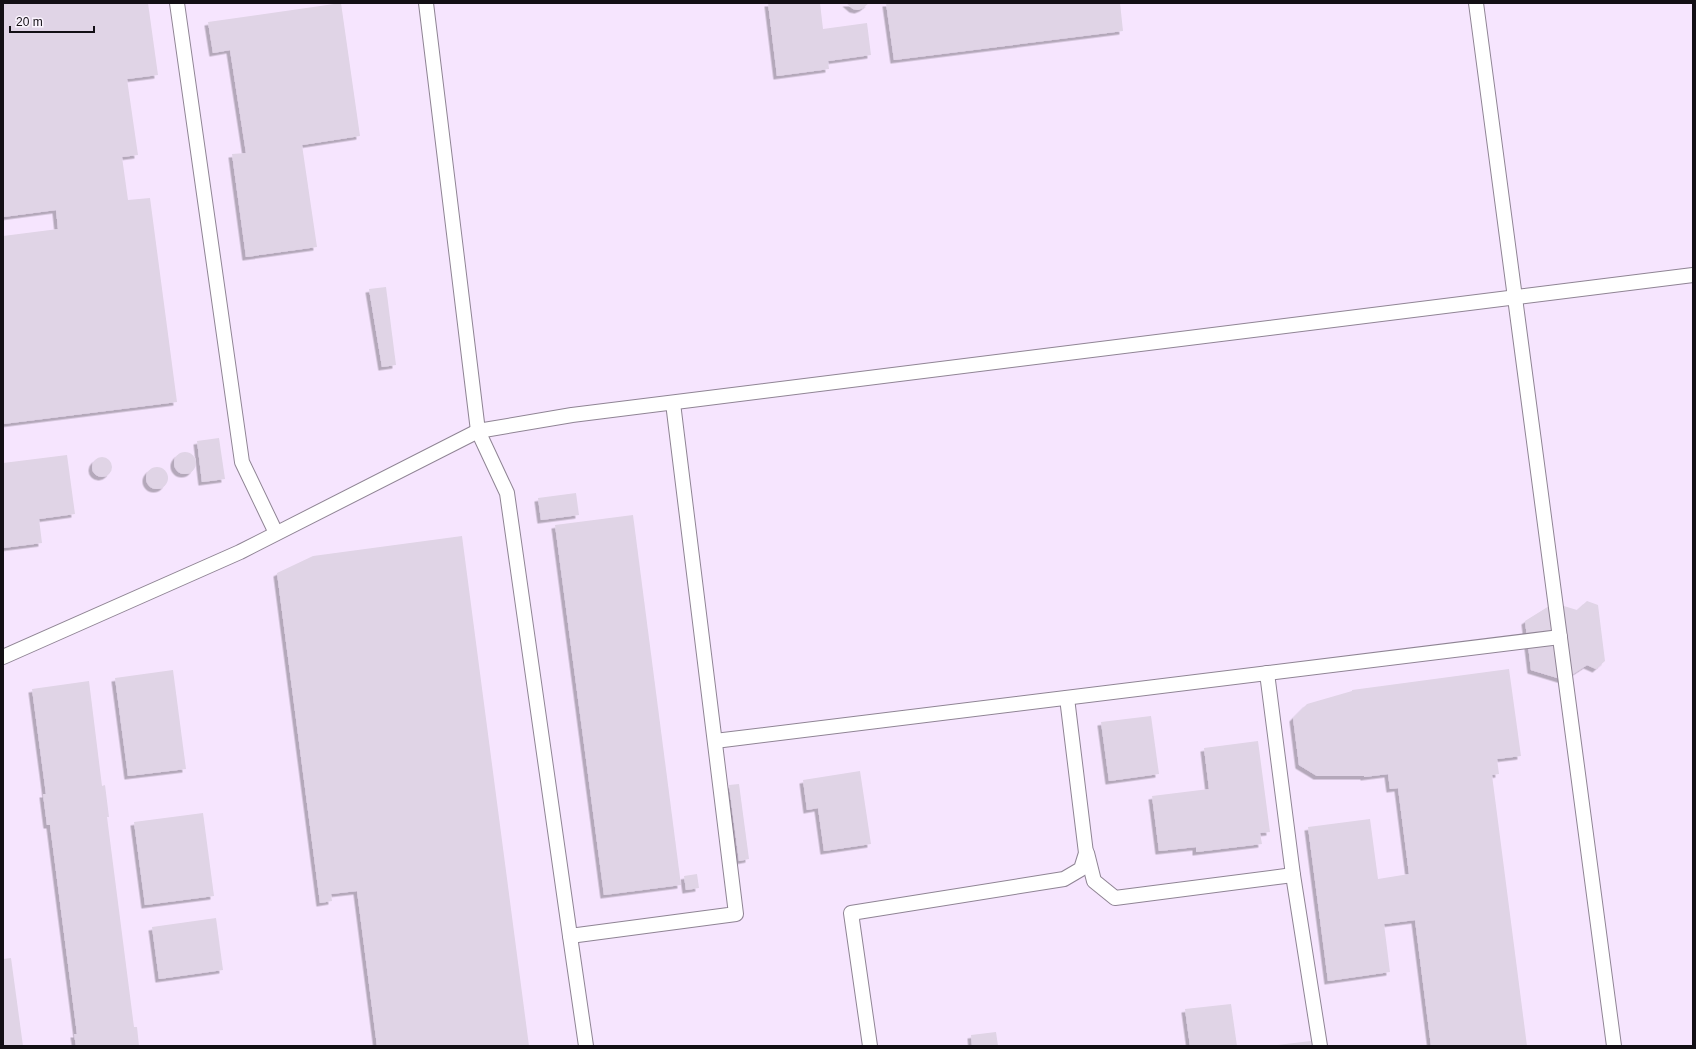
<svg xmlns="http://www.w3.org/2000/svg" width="1696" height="1049" font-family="Helvetica,sans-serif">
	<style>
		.built { fill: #f6e5fe }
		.building { fill: #e0d4e6; filter: url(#shadow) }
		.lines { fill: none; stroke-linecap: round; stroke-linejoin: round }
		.lane-casing { stroke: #8f8494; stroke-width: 16 }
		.lane { stroke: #fff; stroke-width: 14 }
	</style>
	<defs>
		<filter id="shadow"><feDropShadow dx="-3.5" dy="3.5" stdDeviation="0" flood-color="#0004"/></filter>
	</defs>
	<rect width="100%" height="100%" fill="#faf3fd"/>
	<rect class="built" x="3" y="3" width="1690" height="1043"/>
	<g class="building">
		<path d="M3,3h145l10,72 -31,4 11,76 -16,2 6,43 22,-2 27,204 -174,22v-188l55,-7 -2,-19 -53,7z"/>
		<path d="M341,3l19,133 -58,9 15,102 -71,10 -14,-103 14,-1 -16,-103 -17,3 -5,-31z"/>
		<path d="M768,3h52l3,26 44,-6 4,32 -43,6 1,8 -52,7z"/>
		<path d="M846,3h23l-6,5 -5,2 -5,-1z"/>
		<path d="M886,3h234l3,28 -229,29z"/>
		<path d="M386,287l10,78 -14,2 -13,-78z"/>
		<path d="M219,438l6,41 -23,3 -5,-41z"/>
		<circle cx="185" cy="463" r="11"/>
		<path d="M67,455l8,59 -36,5 3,24 -39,5v-85z"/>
		<circle cx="102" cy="467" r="10"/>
		<circle cx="157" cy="478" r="11"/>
		<path d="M576,493l3,22 -38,5 -3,-22z"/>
		<path d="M633,515l48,370 -77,10 -49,-370z"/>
		<path d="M462,536l67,510h-152l-20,-155 -26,3 1,7 -12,2 -43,-330 36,-17z"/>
		<path d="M1587,601l11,4 7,56 -9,8 -9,-4 -23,15 -33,-10 -6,-49 29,-18 23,7z"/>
		<path d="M1509,669l12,87 -24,3 2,15 -7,1 35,271h-96l-16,-126 -31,4 6,48 -62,9 -20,-154 62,-8 8,60 31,-5 -11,-86 -8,1 -2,-15 -24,3v-1h-47l-18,-11 -6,-47 14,-14 45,-13v-1z"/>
		<path d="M173,670l13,99 -58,7 -13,-98z"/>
		<path d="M89,681l13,105 3,-1 4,32h-2l27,210h3l2,19h-63l-2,-12h3l-27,-209h-3l-4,-31h3l-14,-105z"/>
		<path d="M1151,716l8,58 -50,7 -8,-59z"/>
		<path d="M1258,741l12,91 -10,1 2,11 -66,8v-5l-37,4 -7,-55 57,-7 -5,-41z"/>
		<path d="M860,771l11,73 -47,7 -6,-43 -11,2 -4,-30z"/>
		<path d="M739,784l10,75 -10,2 -10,-76z"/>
		<path d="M203,813l11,83 -69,9 -11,-83z"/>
		<path d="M697,874l2,14 -13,2 -2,-14z"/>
		<path d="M216,918l7,52 -64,9 -7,-52z"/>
		<path d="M11,958l12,88h-20v-87z"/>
		<path d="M1231,1004l6,42h-47l-5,-37z"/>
		<path d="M996,1032l2,14h-26l-1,-11z"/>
		<path d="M1311,1041l1,5h-35v-1z"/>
	</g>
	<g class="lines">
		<defs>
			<g id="lane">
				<path d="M177,3l65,459 34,71"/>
				<path d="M426,3l52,428 29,62 63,443 166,-22 -63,-511"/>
				<path d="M1476,3l138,1043"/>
				<path d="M3,657l237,-105 238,-121 94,-16 1121,-140"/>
				<path d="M1267,673l26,202 27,171"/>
				<path d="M715,741l845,-104"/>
				<path d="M1087,853l7,28 21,17 178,-23"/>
				<path d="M570,936l16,110"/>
				<path d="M870,1046l-19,-133 213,-34 17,-10 5,-16 -19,-155"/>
			</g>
		</defs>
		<use href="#lane" class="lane-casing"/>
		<use href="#lane" class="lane"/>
	</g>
	<rect width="1696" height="1049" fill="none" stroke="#130f15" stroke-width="8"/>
	<path d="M10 26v6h84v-6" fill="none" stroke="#130f15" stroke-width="2"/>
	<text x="16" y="26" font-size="12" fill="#130f15" stroke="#faf3fd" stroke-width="3" paint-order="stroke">20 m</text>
</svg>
